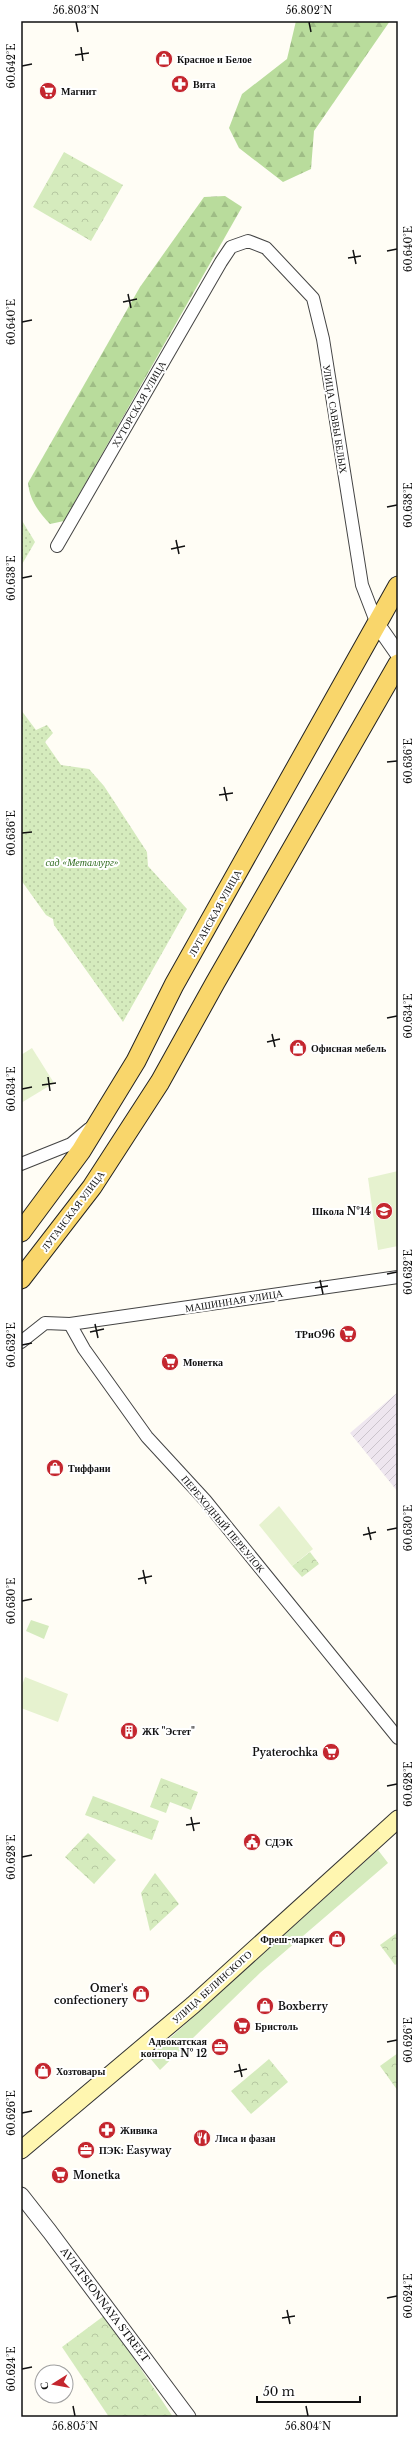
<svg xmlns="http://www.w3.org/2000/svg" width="419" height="2438" font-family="'Libre Baskerville',serif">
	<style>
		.industrial { fill: url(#industrial-furrows) }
		.grass { fill: #d5ebbd }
		.forest { fill: url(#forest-firs) }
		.park { fill: url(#park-crowns) }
		.garden { fill: url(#garden-dots) }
		.pitch { fill: #e6f2cf }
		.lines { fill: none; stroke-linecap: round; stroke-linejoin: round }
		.minor-casing { stroke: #444; stroke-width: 14 }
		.tertiary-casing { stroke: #444; stroke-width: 17 }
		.secondary-casing { stroke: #333; stroke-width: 19 }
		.primary-casing { stroke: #222; stroke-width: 21 }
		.minor { stroke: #fff; stroke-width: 12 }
		.tertiary { stroke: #fff; stroke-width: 15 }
		.secondary { stroke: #fff6b0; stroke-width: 17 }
		.primary { stroke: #f9d66b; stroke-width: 19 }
		.ticks { fill: none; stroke: #111; stroke-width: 1.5 }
		.labels { text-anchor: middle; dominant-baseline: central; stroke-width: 4; stroke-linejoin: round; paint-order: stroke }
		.poi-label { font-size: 10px; font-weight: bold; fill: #111; stroke: #fff; text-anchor: start }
		.street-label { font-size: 10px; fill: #111; stroke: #fff }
		.park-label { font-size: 10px; font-style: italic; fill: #2f6b1f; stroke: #fff }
		.neatline { fill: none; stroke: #111; stroke-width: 1.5 }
		.ticks-label { font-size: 10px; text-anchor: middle; fill: #111 }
	</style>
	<defs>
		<pattern id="industrial-furrows" width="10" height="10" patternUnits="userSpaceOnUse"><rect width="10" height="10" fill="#eee6ef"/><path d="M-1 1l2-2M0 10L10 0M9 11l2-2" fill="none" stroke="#cbc4cc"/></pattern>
		<pattern id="forest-firs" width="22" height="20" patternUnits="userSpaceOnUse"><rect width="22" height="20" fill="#b9dc9c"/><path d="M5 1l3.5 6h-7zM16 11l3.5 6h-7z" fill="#9ebc85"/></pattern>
		<pattern id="park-crowns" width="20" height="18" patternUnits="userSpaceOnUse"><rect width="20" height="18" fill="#d5ebbd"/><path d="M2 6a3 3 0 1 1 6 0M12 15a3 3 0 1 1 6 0" fill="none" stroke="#b6c8a1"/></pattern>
		<pattern id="garden-dots" width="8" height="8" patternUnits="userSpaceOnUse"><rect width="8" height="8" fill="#d5ebbd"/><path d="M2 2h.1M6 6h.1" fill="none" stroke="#b6c8a1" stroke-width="1.8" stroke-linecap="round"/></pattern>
	</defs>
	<rect width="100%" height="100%" fill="#fffdf5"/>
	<path class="industrial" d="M398,1392v100l-48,-59z"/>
	<g class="grass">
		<path d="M31,1620l18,6 -5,13 -18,-8z"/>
		<path d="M378,1850l10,13 -127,109 -101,98 -11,-13z"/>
	</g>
	<g class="forest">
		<path d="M296,21h94l-76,110 -3,38 -28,13 -44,-34 -10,-20 13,-34 45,-35z"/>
		<path d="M225,196l17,11 -178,314 -14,3c-12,-13 -20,-23 -22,-41l112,-196 64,-90z"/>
	</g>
	<g class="park">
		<path d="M64,152l59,33 -32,56 -58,-34z"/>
		<path d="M310,1552l9,12 -17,13 -10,-11z"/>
		<path d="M161,1778l37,14 -7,18 -21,-8 -4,11 -16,-6z"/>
		<path d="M93,1796l66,25 -7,19 -67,-25z"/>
		<path d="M88,1833l28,27 -22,24 -29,-27z"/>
		<path d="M155,1873l24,31 -29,27 -9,-38z"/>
		<path d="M398,1932v31l-3,2 -15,-20z"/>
		<path d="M398,2053v38l-18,-25z"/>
		<path d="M269,2059l19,23 -37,32 -20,-23z"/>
		<path d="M105,2315l68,102h-64l-47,-70z"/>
	</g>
	<g class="garden">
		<path d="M21,519l14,23 -14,24z"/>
		<path d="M21,710l15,20 11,-5 6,8 -8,9 16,23 28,4 15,17 43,66 1,14 39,43 -64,113 -69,-97 -1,-6 -7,-4 -25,-35z"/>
	</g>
	<g class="pitch">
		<path d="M32,1048l22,35 -33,20v-48z"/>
		<path d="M398,1171v75l-20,4 -10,-72z"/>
		<path d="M279,1506l34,43 -21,17 -33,-41z"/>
		<path d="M25,1677l43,17 -10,28 -37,-14v-20z"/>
	</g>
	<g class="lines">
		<defs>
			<g id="minor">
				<path d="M57,546l164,-284 10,-15 17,-6 18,7 47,50 10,41 39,246 15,39"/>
				<path d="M21,1164l50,-20 18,-15"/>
				<path d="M70,1324l14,25 63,88 58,63 193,238"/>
				<path d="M21,1342l24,-19 25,1 328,-47"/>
			</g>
			<g id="tertiary">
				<path d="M377,624l21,30"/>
				<path d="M21,2195l29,37 138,185"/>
			</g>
			<path id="secondary" d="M21,2150l172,-145 205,-186"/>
			<g id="primary">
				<path d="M21,1232l60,-81 55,-90 38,-76 224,-399"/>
				<path d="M21,1279l71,-92 68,-105 55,-99 183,-319"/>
			</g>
		</defs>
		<use href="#minor" class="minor-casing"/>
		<use href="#tertiary" class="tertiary-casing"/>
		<use href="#secondary" class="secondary-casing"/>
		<use href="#primary" class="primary-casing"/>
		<use href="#minor" class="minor"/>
		<use href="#tertiary" class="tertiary"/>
		<use href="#secondary" class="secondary"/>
		<use href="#primary" class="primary"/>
	</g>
	<path class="ticks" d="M76,22l2,10M309,22l2,10M81,47l2,14M75,55l14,-2M22,66l10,-2M353,250l3,14M387,251l10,-2M348,258l13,-2M128,294l3,14M123,302l14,-3M22,322l10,-2M387,507l10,-2M176,540l3,14M171,549l14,-3M22,578l10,-2M387,762l10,-1M224,787l3,14M219,795l14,-2M22,833l10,-1M387,1018l10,-2M272,1034l3,13M267,1042l13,-3M48,1077l2,14M42,1085l14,-2M22,1089l10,-2M387,1274l10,-2M320,1280l3,14M315,1288l13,-2M95,1324l3,14M90,1332l14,-3M22,1345l10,-2M368,1527l3,13M387,1530l10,-2M363,1535l13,-3M143,1570l3,14M138,1579l14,-3M22,1601l10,-2M387,1786l10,-2M191,1817l3,14M186,1825l14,-2M22,1857l10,-2M387,2042l10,-2M239,2064l3,13M234,2072l13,-3M22,2113l10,-2M387,2298l10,-2M287,2310l3,14M282,2318l13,-2M22,2369l10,-2M73,2406l2,10M306,2406l2,10"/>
	<defs>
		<symbol id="shop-disc" viewBox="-11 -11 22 22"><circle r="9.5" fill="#c4262e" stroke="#fff"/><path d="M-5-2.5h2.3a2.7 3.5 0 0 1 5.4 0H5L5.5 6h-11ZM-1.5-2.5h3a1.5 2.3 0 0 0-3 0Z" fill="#fff"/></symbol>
		<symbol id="pharmacy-disc" viewBox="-11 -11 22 22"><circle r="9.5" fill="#c4262e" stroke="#fff"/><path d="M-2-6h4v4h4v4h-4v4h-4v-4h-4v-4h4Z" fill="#fff"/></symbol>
		<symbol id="supermarket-disc" viewBox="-11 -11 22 22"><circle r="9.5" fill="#c4262e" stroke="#fff"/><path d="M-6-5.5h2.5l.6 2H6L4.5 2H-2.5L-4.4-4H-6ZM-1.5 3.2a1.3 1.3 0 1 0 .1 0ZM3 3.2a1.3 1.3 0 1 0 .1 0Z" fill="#fff"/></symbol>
		<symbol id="school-disc" viewBox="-11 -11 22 22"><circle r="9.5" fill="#c4262e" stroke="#fff"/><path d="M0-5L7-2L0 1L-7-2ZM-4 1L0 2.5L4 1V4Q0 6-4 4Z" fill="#fff"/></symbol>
		<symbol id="building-disc" viewBox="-11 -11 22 22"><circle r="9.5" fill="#c4262e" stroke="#fff"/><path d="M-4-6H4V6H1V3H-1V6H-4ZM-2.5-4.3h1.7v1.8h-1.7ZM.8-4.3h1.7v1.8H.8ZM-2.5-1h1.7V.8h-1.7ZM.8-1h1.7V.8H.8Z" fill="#fff"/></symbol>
		<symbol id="civic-disc" viewBox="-11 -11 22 22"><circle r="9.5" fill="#c4262e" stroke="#fff"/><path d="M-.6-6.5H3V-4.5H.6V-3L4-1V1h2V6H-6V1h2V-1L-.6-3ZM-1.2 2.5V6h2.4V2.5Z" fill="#fff"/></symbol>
		<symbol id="office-disc" viewBox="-11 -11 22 22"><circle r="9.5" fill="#c4262e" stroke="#fff"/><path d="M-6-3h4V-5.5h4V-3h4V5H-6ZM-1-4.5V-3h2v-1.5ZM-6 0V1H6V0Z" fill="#fff"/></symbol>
		<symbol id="restaurant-disc" viewBox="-11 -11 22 22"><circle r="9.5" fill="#c4262e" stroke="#fff"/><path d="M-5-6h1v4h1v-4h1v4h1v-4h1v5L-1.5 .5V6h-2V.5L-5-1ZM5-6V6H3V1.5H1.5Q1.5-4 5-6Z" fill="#fff"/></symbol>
	</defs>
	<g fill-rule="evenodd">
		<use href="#shop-disc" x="154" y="49" width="20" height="20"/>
		<use href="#pharmacy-disc" x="170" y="74" width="20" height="20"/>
		<use href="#supermarket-disc" x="38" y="81" width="20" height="20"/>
		<use href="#shop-disc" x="288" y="1038" width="20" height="20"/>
		<use href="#school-disc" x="374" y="1201" width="20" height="20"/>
		<use href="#supermarket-disc" x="338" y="1324" width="20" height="20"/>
		<use href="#supermarket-disc" x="160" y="1352" width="20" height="20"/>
		<use href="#shop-disc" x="45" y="1458" width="20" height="20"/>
		<use href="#building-disc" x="119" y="1721" width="20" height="20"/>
		<use href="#supermarket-disc" x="321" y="1742" width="20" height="20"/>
		<use href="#civic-disc" x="242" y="1832" width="20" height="20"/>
		<use href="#shop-disc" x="327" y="1929" width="20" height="20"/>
		<use href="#shop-disc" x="131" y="1984" width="20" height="20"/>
		<use href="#shop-disc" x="255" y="1996" width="20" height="20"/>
		<use href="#supermarket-disc" x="232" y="2016" width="20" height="20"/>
		<use href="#office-disc" x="210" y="2037" width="20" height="20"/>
		<use href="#shop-disc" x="33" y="2061" width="20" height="20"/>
		<use href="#pharmacy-disc" x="97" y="2120" width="20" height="20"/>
		<use href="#restaurant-disc" x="192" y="2128" width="20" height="20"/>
		<use href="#office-disc" x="76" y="2140" width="20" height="20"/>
		<use href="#supermarket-disc" x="50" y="2165" width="20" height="20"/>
	</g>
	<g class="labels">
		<g class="poi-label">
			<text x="177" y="59">Красное и Белое</text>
			<text x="193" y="84">Вита</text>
			<text x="61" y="91">Магнит</text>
			<text x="311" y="1048">Офисная мебель</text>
			<text x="371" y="1211" text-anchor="end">Школа №14</text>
			<text x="335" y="1334" text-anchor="end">ТРиО96</text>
			<text x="183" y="1362">Монетка</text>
			<text x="68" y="1468">Тиффани</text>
			<text x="142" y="1731">ЖК "Эстет"</text>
			<text x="318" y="1752" text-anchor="end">Pyaterochka</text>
			<text x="265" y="1842">СДЭК</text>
			<text x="324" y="1939" text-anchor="end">Фреш-маркет</text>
			<text x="128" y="1988" text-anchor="end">Omer's<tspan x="128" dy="12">confectionery</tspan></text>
			<text x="278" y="2006">Boxberry</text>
			<text x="255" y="2026">Бристоль</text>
			<text x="207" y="2041" text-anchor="end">Адвокатская<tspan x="207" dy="12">контора № 12</tspan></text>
			<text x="56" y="2071">Хозтовары</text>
			<text x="120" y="2130">Живика</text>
			<text x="215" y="2138">Лиса и фазан</text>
			<text x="99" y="2150">ПЭК: Easyway</text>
			<text x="73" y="2175">Monetka</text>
		</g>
		<g class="street-label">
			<text transform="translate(139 404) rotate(-60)">ХУТОРСКАЯ УЛИЦА</text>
			<text transform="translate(335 419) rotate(81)">УЛИЦА САВВЫ БЕЛЫХ</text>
			<text transform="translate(215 913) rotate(-61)">ЛУГАНСКАЯ УЛИЦА</text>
			<text transform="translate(73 1211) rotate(-53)">ЛУГАНСКАЯ УЛИЦА</text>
			<text transform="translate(234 1301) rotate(-9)">МАШИННАЯ УЛИЦА</text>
			<text transform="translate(223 1524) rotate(50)">ПЕРЕХОДНЫЙ ПЕРЕУЛОК</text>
			<text transform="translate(212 1987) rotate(-42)">УЛИЦА БЕЛИНСКОГО</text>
			<text transform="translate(105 2305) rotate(53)">AVIATSIONNAYA STREET</text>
		</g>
		<g class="park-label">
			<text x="82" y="862">сад «Металлург»</text>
		</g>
	</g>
	<rect width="419" height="2438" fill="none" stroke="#ffffff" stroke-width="44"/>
	<g transform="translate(54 2384) rotate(259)"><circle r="19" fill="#ffffff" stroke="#a0a0a0"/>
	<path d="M0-3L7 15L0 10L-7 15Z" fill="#c4262e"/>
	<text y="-6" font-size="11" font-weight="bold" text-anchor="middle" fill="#111111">С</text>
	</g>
	<path d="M257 2396v6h103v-6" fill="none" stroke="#111111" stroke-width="2"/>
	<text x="263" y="2396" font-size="12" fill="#111111" stroke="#ffffff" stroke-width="3" paint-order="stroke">50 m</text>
	<rect x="22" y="22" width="375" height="2394" class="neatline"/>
	<g class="ticks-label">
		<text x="76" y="14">56.803°N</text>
		<text x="309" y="14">56.802°N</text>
		<text transform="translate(11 66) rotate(-90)" y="4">60.642°E</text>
		<text transform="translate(408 249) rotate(-90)" y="4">60.640°E</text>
		<text transform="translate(11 322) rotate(-90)" y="4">60.640°E</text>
		<text transform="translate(408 505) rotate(-90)" y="4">60.638°E</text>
		<text transform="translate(11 578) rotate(-90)" y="4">60.638°E</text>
		<text transform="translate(408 761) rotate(-90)" y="4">60.636°E</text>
		<text transform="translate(11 833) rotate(-90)" y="4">60.636°E</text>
		<text transform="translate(408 1016) rotate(-90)" y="4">60.634°E</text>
		<text transform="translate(11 1089) rotate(-90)" y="4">60.634°E</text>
		<text transform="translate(408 1272) rotate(-90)" y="4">60.632°E</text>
		<text transform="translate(11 1345) rotate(-90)" y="4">60.632°E</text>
		<text transform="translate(408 1528) rotate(-90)" y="4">60.630°E</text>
		<text transform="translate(11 1601) rotate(-90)" y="4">60.630°E</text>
		<text transform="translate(408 1784) rotate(-90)" y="4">60.628°E</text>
		<text transform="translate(11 1857) rotate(-90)" y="4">60.628°E</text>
		<text transform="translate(408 2040) rotate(-90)" y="4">60.626°E</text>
		<text transform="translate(11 2113) rotate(-90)" y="4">60.626°E</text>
		<text transform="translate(408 2296) rotate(-90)" y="4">60.624°E</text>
		<text transform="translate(11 2369) rotate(-90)" y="4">60.624°E</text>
		<text x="75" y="2430">56.805°N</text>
		<text x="308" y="2430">56.804°N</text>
	</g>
</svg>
